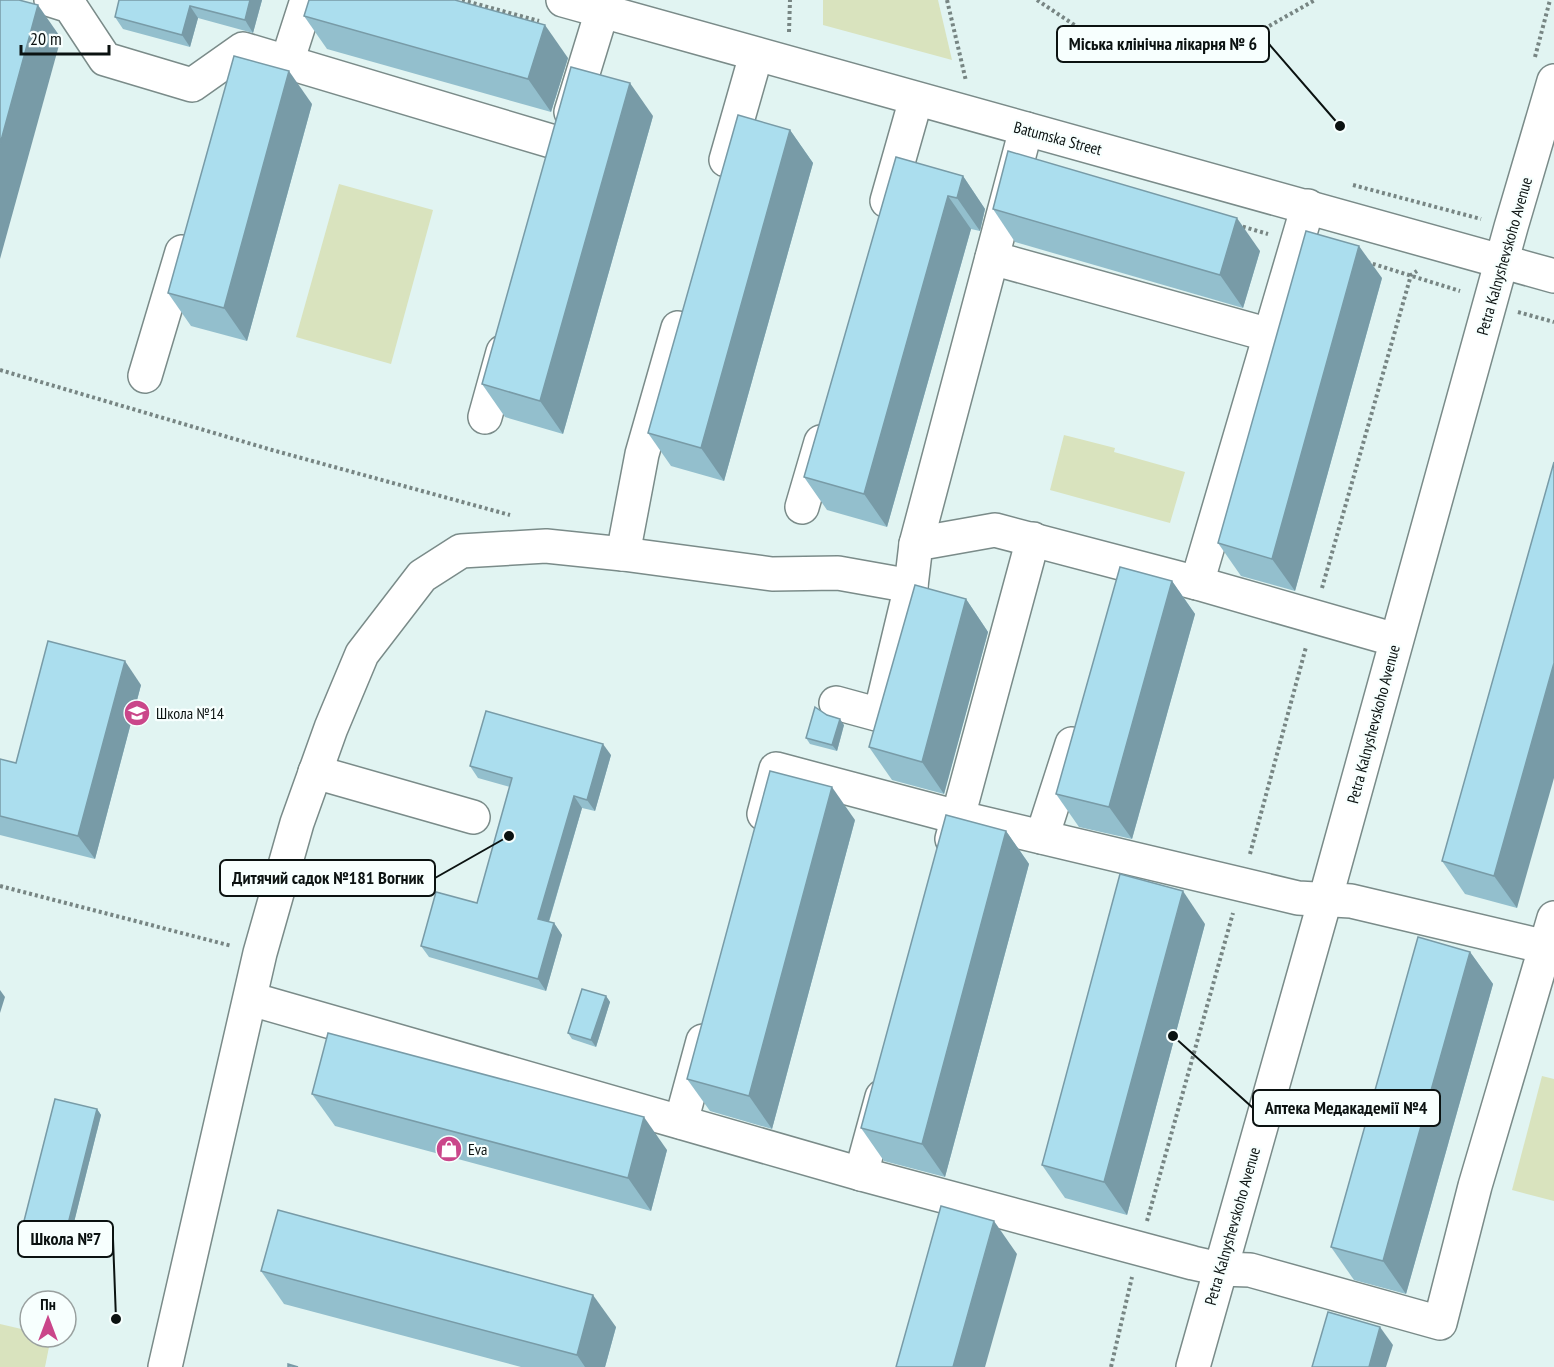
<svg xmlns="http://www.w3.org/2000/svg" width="1554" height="1367" font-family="'PT Sans Narrow',sans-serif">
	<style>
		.green { fill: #d9e3be }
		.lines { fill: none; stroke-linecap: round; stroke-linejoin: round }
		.minor-casing { stroke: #7a8b89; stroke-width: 36 }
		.path { stroke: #778583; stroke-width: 4; stroke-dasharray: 3 3; stroke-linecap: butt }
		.minor { stroke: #fff; stroke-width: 33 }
		.wall { fill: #93bfcd }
		.shaded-wall { fill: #789ba7 }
		.building { fill: #abdeee; stroke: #789ba7; stroke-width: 1.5 }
		.labels { text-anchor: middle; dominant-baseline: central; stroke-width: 4.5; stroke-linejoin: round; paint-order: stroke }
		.street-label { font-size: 16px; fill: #0b1211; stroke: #f7fffe }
		.poi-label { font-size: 16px; fill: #0b1211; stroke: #f7fffe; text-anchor: start }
		.leader { fill: none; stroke: #0b1211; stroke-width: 2 }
		.callout-dot { fill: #0b1211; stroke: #f7fffe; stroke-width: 2 }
		.callout { fill: #f7fffe; stroke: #0b1211; stroke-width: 2 }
		.callout-label { font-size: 18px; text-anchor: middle; font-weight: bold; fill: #0b1211 }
	</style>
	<rect width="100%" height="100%" fill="#e1f4f2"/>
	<g class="green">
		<path d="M823,0h115l14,60 -129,-35z"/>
		<path d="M339,184l94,26 -42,154 -95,-27z"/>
		<path d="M1064,435l51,13 -1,4 71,20 -15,51 -120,-33z"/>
		<path d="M1542,1076l12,3v122l-42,-11z"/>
		<path d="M0,1324l30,7v6h21l-6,30h-45z"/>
	</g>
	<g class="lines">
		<defs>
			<g id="minor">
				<path d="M51,0l19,6 35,53 87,26 51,-36 318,95"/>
				<path d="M563,0l991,276"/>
				<path d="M287,62l20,-62"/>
				<path d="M571,112l31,-101"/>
				<path d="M726,160l30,-105"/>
				<path d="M887,201l29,-102"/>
				<path d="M992,258l278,77"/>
				<path d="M145,376l37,-124"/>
				<path d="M485,417l18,-65"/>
				<path d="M802,507l19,-65"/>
				<path d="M916,544l110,-415"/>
				<path d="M623,554l19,-100 36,-126"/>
				<path d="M1197,583l111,-377"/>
				<path d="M836,703l44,12 31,-129 5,-42 79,-14 202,53 199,57"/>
				<path d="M315,772l158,45"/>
				<path d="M764,814l12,-45 181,48 341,81 53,3 195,46 8,4"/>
				<path d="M1042,837l30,-93"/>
				<path d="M952,839l81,-300"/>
				<path d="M251,999l610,175 332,89 27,6 30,1 190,53 35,-137 79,-268"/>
				<path d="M681,1122l22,-81"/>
				<path d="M861,1174l21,-77"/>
				<path d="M165,1367l95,-414 37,-130 34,-95 31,-74 60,-78 39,-25 85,-5 77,8 149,20 66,-1 73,13"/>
				<path d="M1193,1367l132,-467 186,-673 43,-146"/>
			</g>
		</defs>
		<use href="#minor" class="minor-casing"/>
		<g class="path">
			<path d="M462,0l77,21"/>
			<path d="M947,0l19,81"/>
			<path d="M1037,0l48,32 90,14 80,-12 60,-34"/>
			<path d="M789,32l1,-32"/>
			<path d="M1535,57l15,-57"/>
			<path d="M1353,185l128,34"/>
			<path d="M1237,225l31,9"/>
			<path d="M1367,262l93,29"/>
			<path d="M1518,312l36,10"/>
			<path d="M0,370l272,80 238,65"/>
			<path d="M1322,588l89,-313 6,-4"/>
			<path d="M1250,854l56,-207"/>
			<path d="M0,886l232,60"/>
			<path d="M1147,1221l86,-308"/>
			<path d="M1111,1367l21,-90"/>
		</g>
		<use href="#minor" class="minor"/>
	</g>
	<g class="wall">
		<path d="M119,0h143l-9,33 -55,-15 -8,29 -67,-18 -8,-12z"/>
		<path d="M304,16l264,42 -17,54 -224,-63z"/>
		<path d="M312,104l-65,237 -56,-15 -23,-33z"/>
		<path d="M653,116l-90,318 -58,-17 -23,-33z"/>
		<path d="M790,130l23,33 -89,318 -53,-15 -23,-33z"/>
		<path d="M896,157l67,19 22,33 -5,22 -9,-2 -84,298 -60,-17 -23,-33z"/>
		<path d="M993,209l267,42 -17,57 -228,-66z"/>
		<path d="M1382,278l-87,313 -54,-15 -23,-33z"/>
		<path d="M1554,462l-37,446 -52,-14 -23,-33z"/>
		<path d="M1172,581l23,33 -63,225 -53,-12 -23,-33z"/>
		<path d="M966,599l22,33 -44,162 -52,-14 -23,-33z"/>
		<path d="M141,685l-46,174 -95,-24v-76l16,4z"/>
		<path d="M844,725l-7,26 -27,-7 -4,-6z"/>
		<path d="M611,755l-16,56 -13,-3 -33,114 5,1 8,12 -16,56 -117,-34 -8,-11 56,-43 33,-116 -32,-9 -8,-12z"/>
		<path d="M855,820l-83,309 -62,-18 -23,-32z"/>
		<path d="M1006,831l23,33 -84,313 -61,-16 -23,-33z"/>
		<path d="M1205,924l-78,291 -62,-17 -23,-33z"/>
		<path d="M1470,952l23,32 -87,310 -52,-14 -23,-33z"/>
		<path d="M606,996l4,6 -14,45 -24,-8 -4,-6z"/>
		<path d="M312,1094l355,56 -16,61 -316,-85z"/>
		<path d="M97,1109l4,6 -31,123 -42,-11 -4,-6z"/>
		<path d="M261,1271l355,56 -11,40h-84l-237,-63z"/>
	</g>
	<g class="shaded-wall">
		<path d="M250,0h12l-9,33 -8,-13z"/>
		<path d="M38,5l23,33 -61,221v-115z"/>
		<path d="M190,6l8,12 -8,29 -8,-12z"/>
		<path d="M545,25l23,33 -17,54 -23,-33z"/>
		<path d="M289,71l23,33 -65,237 -23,-33z"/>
		<path d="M630,83l23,33 -90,318 -23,-33z"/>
		<path d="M790,130l23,33 -89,318 -23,-33z"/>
		<path d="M963,176l22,33 -5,22 -23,-33z"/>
		<path d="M948,196l23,33 -84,298 -23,-33z"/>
		<path d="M1237,218l23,33 -17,57 -23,-33z"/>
		<path d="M1359,246l23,32 -87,313 -23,-32z"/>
		<path d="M1172,581l23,33 -63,225 -23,-32z"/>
		<path d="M966,599l22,33 -44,162 -22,-32z"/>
		<path d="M125,661l16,24 -46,174 -17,-23z"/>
		<path d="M1554,663v115l-37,130 -23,-32z"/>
		<path d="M840,719l4,6 -7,26 -5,-6z"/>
		<path d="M603,744l8,11 -16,56 -8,-11z"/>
		<path d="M832,787l23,33 -83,309 -23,-33z"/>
		<path d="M574,796l8,12 -36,123 -8,-12z"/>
		<path d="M1006,831l23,33 -84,313 -23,-33z"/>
		<path d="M1183,891l22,33 -78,291 -23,-33z"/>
		<path d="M554,923l8,12 -16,56 -8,-12z"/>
		<path d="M1470,952l23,32 -87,310 -23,-33z"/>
		<path d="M0,990l5,7 -5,16z"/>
		<path d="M606,996l4,6 -14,45 -5,-7z"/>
		<path d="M97,1109l4,6 -31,123 -4,-6z"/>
		<path d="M644,1117l23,33 -16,61 -23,-33z"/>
		<path d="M994,1221l23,33 -32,113h-32z"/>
		<path d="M593,1295l23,32 -11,40h-20l-8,-12z"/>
		<path d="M1380,1327l13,18 -7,22h-17z"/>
	</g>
	<g class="building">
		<path d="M0,0h19l19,5 -38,139z"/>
		<path d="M119,0h131l-5,20 -55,-14 -8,29 -67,-18z"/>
		<path d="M309,0h146l90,25 -17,54 -224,-63z"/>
		<path d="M234,56l55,15 -65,237 -56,-15z"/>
		<path d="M571,67l59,16 -90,318 -58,-17z"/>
		<path d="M738,115l52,15 -89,318 -53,-15z"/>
		<path d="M1008,151l229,67 -17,57 -227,-66z"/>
		<path d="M896,157l67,19 -6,22 -9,-2 -84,298 -60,-17z"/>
		<path d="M1306,231l53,15 -87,313 -54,-16z"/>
		<path d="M1554,462v201l-60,213 -52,-15z"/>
		<path d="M1120,567l52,14 -63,226 -53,-13z"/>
		<path d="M915,585l51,14 -44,163 -53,-15z"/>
		<path d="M48,641l77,20 -47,175 -78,-20v-57l16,4z"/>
		<path d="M815,707l12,8 13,4 -8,26 -26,-7z"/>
		<path d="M486,711l117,33 -16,56 -13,-4 -36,123 16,4 -16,56 -117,-33 15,-54 41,11 35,-125 -42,-12z"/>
		<path d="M770,771l62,16 -83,309 -62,-17z"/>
		<path d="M946,815l60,16 -84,313 -61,-16z"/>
		<path d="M1120,874l63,17 -79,291 -62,-17z"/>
		<path d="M1418,937l52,15 -87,309 -52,-14z"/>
		<path d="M582,989l24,7 -15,44 -23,-7z"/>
		<path d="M328,1033l316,84 -16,61 -316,-84z"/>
		<path d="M55,1099l42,10 -31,123 -42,-11z"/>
		<path d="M941,1206l53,15 -41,146h-57z"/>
		<path d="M278,1210l315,85 -16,60 -316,-84z"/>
		<path d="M1328,1312l52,15 -11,40h-57z"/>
		<path d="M288,1364l10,3h-10z"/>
	</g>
	<defs>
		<symbol id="school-disc" viewBox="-11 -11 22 22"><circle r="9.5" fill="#ca468a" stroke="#f7fffe"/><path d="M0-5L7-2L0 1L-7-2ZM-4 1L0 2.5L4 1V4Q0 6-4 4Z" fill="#fff"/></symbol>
		<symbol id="shop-disc" viewBox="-11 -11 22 22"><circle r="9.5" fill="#ca468a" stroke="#f7fffe"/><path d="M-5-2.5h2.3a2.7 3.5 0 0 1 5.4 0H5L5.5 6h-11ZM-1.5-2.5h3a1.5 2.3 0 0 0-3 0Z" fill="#fff"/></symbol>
	</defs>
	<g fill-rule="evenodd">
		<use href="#school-disc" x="122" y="698" width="30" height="30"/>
		<use href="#shop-disc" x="434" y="1134" width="30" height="30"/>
	</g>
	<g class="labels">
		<g class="street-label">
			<text transform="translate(1058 138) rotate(15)">Batumska Street</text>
			<text transform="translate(1504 256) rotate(-74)">Petra Kalnyshevskoho Avenue</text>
			<text transform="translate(1373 724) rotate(-75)">Petra Kalnyshevskoho Avenue</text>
			<text transform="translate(1232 1226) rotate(-74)">Petra Kalnyshevskoho Avenue</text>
		</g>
		<g class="poi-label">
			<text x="156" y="713">Школа №14</text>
			<text x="468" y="1149">Eva</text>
		</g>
	</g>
	<path class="leader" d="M1340 126L1269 44M509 836L435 878M1173 1036L1253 1108M116 1319L113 1239"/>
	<g class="callout-dot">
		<circle cx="1340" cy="126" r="6"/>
		<circle cx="509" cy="836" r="6"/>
		<circle cx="1173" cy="1036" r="6"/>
		<circle cx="116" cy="1319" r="6"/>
	</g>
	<g class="callout">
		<rect x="1057" y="26" width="212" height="36" rx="6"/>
		<rect x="220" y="860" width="215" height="36" rx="6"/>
		<rect x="1253" y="1090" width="187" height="36" rx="6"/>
		<rect x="18" y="1221" width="95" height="36" rx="6"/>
	</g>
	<g class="callout-label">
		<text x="1163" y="50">Міська клінічна лікарня № 6</text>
		<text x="328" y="884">Дитячий садок №181 Вогник</text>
		<text x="1346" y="1114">Аптека Медакадемії №4</text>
		<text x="66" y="1245">Школа №7</text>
	</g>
	<g transform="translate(48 1319)"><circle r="28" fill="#f7fffe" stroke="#99a09f" stroke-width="1.5"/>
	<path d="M0-4.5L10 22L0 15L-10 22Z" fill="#ca468a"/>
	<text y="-9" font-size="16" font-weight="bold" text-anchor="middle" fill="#0b1211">Пн</text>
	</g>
	<path d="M21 45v9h88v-9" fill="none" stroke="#0b1211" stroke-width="3"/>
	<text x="30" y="45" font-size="18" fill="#0b1211" stroke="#f7fffe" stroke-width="4.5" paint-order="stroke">20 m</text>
</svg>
